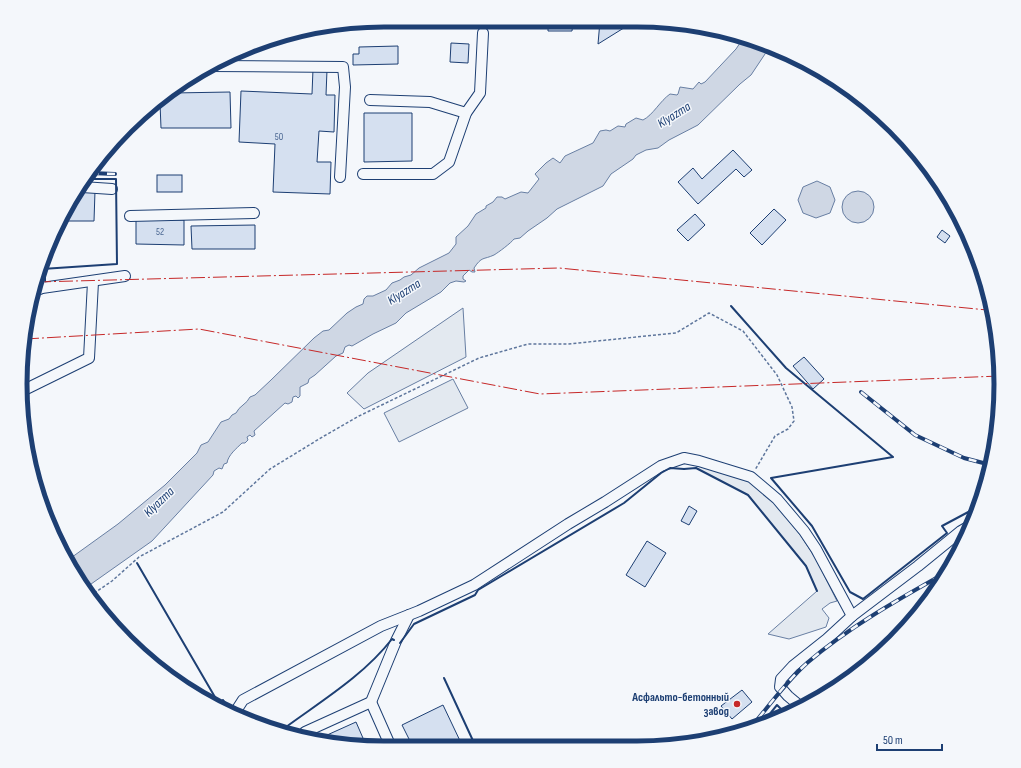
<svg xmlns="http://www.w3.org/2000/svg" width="1021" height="768" font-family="'Sofia Sans Condensed',sans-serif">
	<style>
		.green { fill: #e3e9f0; stroke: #687fa3 }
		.water { fill: #cfd7e4; stroke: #687fa3 }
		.building { fill: #d5e0f0; stroke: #1d3f73 }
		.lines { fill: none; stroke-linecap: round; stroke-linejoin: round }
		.minor-casing { stroke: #1d3f73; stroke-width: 12 }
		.path { stroke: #5e769c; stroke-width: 1.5; stroke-dasharray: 3 2; stroke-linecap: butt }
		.minor { stroke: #f4f7fb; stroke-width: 10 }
		.rail-casing { stroke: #1d3f73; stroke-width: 4 }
		.rail { stroke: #f4f7fb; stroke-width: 2.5; stroke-dasharray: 8; stroke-linecap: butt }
		.wall { stroke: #1d3f73; stroke-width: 2 }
		.power { stroke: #c62828; stroke-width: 1; stroke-dasharray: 14 3 2 3; stroke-linecap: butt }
		.poi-dot { fill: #c62828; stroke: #f4f7fb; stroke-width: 1.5 }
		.labels { text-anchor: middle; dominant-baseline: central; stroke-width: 3; stroke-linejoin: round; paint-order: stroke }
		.number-label { font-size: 10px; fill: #4b6792 }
		.poi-label { font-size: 12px; font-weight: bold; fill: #1d3f73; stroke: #f4f7fb; text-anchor: end }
		.water-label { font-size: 13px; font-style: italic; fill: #1d3f73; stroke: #f4f7fb }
		.rim { fill: none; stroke: #1d3f73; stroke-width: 5 }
	</style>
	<rect width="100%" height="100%" fill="#f4f7fb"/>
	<g class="green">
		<path d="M463,308l3,49 -102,52 -17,-16 21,-20z"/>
		<path d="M453,379l15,29 -69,34 -15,-29z"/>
		<path d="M698,465l52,15 22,20 29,36 15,23 21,42 -7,2 -8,6 7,9 -3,9 -37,12 -21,-5 49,-43 -11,-25 -58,-71 -52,-27z"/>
	</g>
	<g class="water">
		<path d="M744,37l25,9 -4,8 -14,21 -11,9 -42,41 -29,15 -11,8 -12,2 -10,5 -3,4 -22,15 -8,12 -46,23 -10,9 -19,13 -8,7 -6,1c-3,4 -15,13 -20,16 -11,5 -12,1 -20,13l1,4h-3l-3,-2 -6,6v3l3,2 -2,1 -8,-1 -6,2 -9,9 -35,21 -10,10 -23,11 -21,12 -3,-1 -4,2 -2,6 -7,3 -21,19 -6,4 -1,4 -8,4v9l-2,2 -2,-2 -3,1 -1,5 -4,2 -3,-1 -31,28 1,4 -3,2 -2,-2 -3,2 1,3 -3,3h-3c-5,5 -14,12 -15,20l-3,1 -2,5 -3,-1 -5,3 -1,4 -61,66 -68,48 -3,-3 -13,-26 50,-36 47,-39 32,-32 4,-8 7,-3 13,-20 8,-3 3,-4 4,-2c3,-7 11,-9 14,-16l5,-2 16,-15 43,-42 9,-7 6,-1 18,-17 9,-6 7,-3 1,-5 3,-3h6l13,-6 6,-7 8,-3 4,-3 7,-2 8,-7 30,-15 7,-9v-7l12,-11 8,-12 10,-6v-2l7,-4 4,-5h5l3,2 16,-7 7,1 11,-14 -4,-5 11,-11 7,-5 7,5 5,-7 28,-13 7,-12 6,-1 4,1 8,-5 7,1 1,-3 10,-6 7,2c10,-5 17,-19 27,-26l7,1 1,-1 2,-7 13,2 6,-7 2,2 4,-2 31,-33z"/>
		<path d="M817,181l13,6 5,13 -5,13 -14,5 -13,-5 -5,-13 5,-13z"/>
		<circle cx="858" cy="207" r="16"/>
	</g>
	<g class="building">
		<path d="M548,20l25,1 -1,10h-24z"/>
		<path d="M600,21h35l-37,23z"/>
		<path d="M451,43l18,1 -1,19 -18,-1z"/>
		<path d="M398,46v18l-45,1v-11h6v-7z"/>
		<path d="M313,69l14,1 -1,25h9l-1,37 -15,-1 -2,31h14l-1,32 -57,-2 2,-48 -36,-2 2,-51 71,3z"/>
		<path d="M230,92l1,36h-70l-1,-25 13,-10z"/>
		<path d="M364,113h48v48l-48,1z"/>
		<path d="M733,150l19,20 -8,7 -8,-8 -38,35 -20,-22 15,-14 9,11z"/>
		<rect x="157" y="175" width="25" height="17"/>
		<path d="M79,191h16l-1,30h-35z"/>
		<path d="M774,209l12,11 -24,25 -12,-12z"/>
		<path d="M695,214l10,11 -17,16 -11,-11z"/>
		<path d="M136,219l48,1v25l-48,-1z"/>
		<path d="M255,225v24h-63l-1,-23z"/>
		<path d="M942,230l8,6 -5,7 -8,-6z"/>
		<path d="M804,357l20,22 -11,10 -20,-23z"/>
		<path d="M689,506l8,5 -8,14 -8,-4z"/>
		<path d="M647,541l19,12 -21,34 -19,-12z"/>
		<path d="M742,690l10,12 -20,17 -11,-13z"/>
		<path d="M443,705l19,40h-50l-10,-20z"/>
		<path d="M356,722l10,23h-30l-20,-5z"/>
	</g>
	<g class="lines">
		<defs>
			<g id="minor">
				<path d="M208,66l135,1 2,20 -5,90"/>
				<path d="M370,100l60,2 36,11"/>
				<path d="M363,174h70l16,-12 17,-49 14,-20 3,-60"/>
				<path d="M82,187l30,2"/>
				<path d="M130,216l124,-3"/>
				<path d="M35,289l90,-13"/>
				<path d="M40,289v-13"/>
				<path d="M22,391l67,-33 4,-76"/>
				<path d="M371,702l19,43"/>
				<path d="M800,706l-12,-10 -8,-9 1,-8 12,-13 34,-27 25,-23 66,-50 43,-35 12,-7"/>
				<path d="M234,714l9,-14 138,-74 38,-15 55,-26 94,-61 37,-22 56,-36 23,-8 15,3 52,16 26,22 27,32 12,18 36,67"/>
				<path d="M305,732l66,-30 25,-61 13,-26"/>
			</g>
		</defs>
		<use href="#minor" class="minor-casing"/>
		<path class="path" d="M90,596l22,-15 27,-24 84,-45 47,-43 54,-33 35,-20 120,-58 49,-14h40l108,-11 33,-20 34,18 34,44 15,32 2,14 -6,8 -13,7 -20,34"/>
		<use href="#minor" class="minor"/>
		<defs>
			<g id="rail">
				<path d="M91,173l24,1"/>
				<path d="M861,392l54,43 49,23 27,7"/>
				<path d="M749,730c19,-23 36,-47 58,-67 42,-36 92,-64 140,-91"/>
			</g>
		</defs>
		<use href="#rail" class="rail-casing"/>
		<use href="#rail" class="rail"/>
		<g class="wall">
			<path d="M42,269l75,-5 -1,-85h-29"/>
			<path d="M731,306l55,62 107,89 -122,21 41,48 38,66 13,7 84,-66 -5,-7 30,-16 9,-11"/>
			<path d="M137,563l82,141 4,-4 7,9 -1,3"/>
			<path d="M400,643l14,-19 61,-29 3,-5 146,-87 37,-30 9,-5 14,1 12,-1 52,27 58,71 11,25"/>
			<path d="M444,678l31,67"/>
			<path d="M760,726l17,-21 4,4 3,5"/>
			<path d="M280,732l6,-5"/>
			<path d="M289,734l-3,-7c37,-27 78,-52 106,-88l2,1"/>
		</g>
		<g class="power">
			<path d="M37,282l522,-14 428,42 6,-1"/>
			<path d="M25,339l174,-10 341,65 460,-18"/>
		</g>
	</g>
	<circle class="poi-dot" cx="737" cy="704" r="4"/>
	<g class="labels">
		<g class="number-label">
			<text x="279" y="137">50</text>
			<text x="160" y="232">52</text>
		</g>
		<g class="poi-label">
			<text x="729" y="697">Асфальто-бетонный<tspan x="729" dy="14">завод</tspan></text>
		</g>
		<g class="water-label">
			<text transform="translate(674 115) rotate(-32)">Klyazma</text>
			<text transform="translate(404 292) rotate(-32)">Klyazma</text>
			<text transform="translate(159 502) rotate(-44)">Klyazma</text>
		</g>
	</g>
	<path d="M0 0H1021V768H0ZM384 27H637A357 357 0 0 1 994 384V384A357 357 0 0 1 637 741H384A357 357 0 0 1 27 384V384A357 357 0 0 1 384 27Z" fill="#f4f7fb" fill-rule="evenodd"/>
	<path class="rim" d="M384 27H637A357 357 0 0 1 994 384V384A357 357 0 0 1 637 741H384A357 357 0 0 1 27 384V384A357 357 0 0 1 384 27Z"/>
	<path d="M877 744v6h65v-6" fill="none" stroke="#1d3f73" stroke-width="2"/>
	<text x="883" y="744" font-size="12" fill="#1d3f73" stroke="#f4f7fb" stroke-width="3" paint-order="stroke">50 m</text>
</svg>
